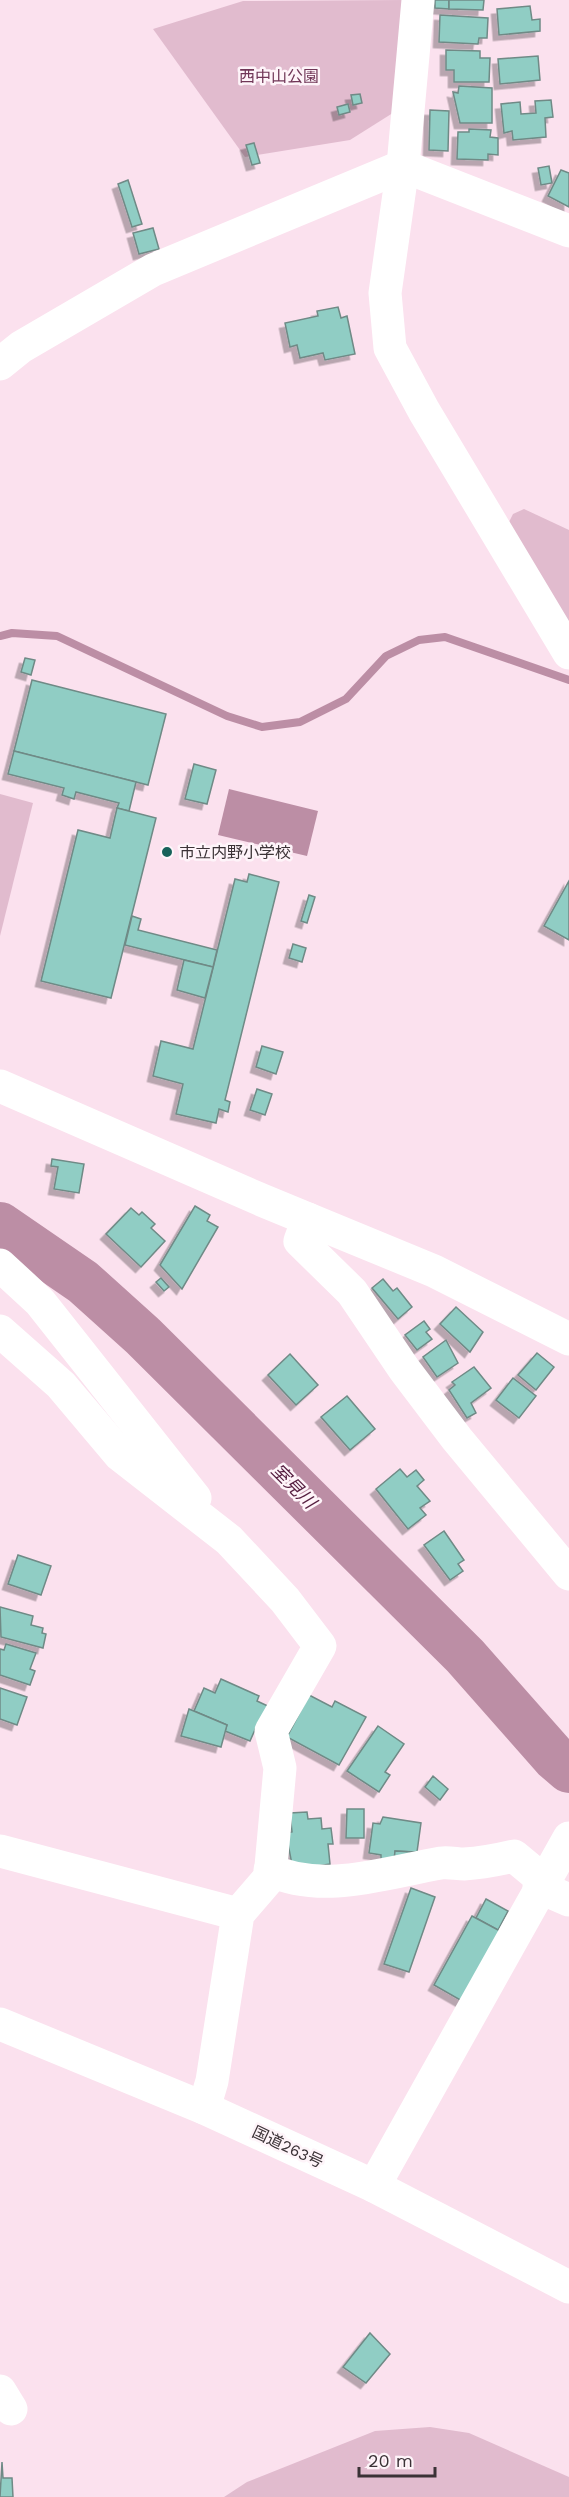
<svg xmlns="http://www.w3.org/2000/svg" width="569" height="2497" font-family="'Work Sans','Noto Sans JP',sans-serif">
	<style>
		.green { fill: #e1bbce }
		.water { fill: #bc8ea5 }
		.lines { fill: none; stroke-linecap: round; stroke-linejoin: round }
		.stream { stroke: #bc8ea5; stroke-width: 8 }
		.river { stroke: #bc8ea5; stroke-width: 46 }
		.building { fill: #90cdc4; stroke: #6f8a86; stroke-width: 1.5; filter: url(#shadow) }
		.minor { stroke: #fff; stroke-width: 33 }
		.highway { stroke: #fff; stroke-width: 33 }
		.poi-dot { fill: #17625a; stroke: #fef4f9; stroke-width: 2 }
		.labels { text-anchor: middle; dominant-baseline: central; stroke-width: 5; stroke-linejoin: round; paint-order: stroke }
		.park-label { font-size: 16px; fill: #703657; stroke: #fef4f9 }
		.poi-label { font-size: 16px; fill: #3b3236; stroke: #fef4f9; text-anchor: start }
		.street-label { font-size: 16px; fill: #3b3236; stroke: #fef4f9 }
		.water-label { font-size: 18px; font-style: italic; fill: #541c3e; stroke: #fef4f9 }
	</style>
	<defs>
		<filter id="shadow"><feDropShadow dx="-5.5" dy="5.5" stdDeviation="0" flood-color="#0004"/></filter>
	</defs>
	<rect width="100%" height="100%" fill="#fbe1ee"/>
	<g class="green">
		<path d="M404,0l-8,111 -46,29 -105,17 -92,-128 90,-28z"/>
		<path d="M524,509l45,21v100l-62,-104 6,-12z"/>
		<path d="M0,794l33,9 -33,133z"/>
		<path d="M430,2427l39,6 100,44v20h-345l23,-15 128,-51z"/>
	</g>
	<path class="water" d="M229,789l89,22 -11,45 -89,-21z"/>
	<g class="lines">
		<path class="stream" d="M0,636l12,-3 45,3 170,80 35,11 38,-5 46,-23 40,-43 33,-16 26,-3 124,43"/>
		<path class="river" d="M0,1225l83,57 60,54 322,320 90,102 14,12"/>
	</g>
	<g class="building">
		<path d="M435,0h14v9l-14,-1z"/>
		<path d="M449,0h35l-1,10 -34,-1z"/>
		<path d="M530,6l2,14 8,-1v12l-41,4 -2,-26z"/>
		<path d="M440,15l48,3 -1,20h-8l-1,6 -39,-2z"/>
		<path d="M446,50l34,1v7h10l-1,24h-35v-12h-8z"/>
		<path d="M538,56l2,24 -40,4 -2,-25z"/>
		<path d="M459,86l33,2v35h-32l-7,-31 5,1z"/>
		<path d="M360,94l2,9 -9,2 -2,-10z"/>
		<path d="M551,100l2,17 -8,1 1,19 -33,3 -1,-9 -8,2 -3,-29 19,-2 1,12 15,-1 -1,-12z"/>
		<path d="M348,104l2,8 -11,3 -2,-8z"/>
		<path d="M430,110l19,1 -1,40 -19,-1z"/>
		<path d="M469,129l22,1 -1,7 8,1v17l-10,-1v6l-31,-1 1,-27h11z"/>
		<path d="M254,143l6,20 -8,2 -6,-20z"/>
		<path d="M549,166l3,17 -11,2 -3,-17z"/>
		<path d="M561,170l8,3v34l-21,-11z"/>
		<path d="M128,180l14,44 -10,3 -14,-43z"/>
		<path d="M153,228l6,21 -20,5 -6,-21z"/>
		<path d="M338,307l3,11 6,-2 8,38 -30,6 -2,-7 -23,5 -3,-13 -7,2 -5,-24 33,-7 -1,-5z"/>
		<path d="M25,658l10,2 -4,15 -10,-3z"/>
		<path d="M32,680l134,34 -18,71 -134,-34z"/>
		<path d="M14,751l122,31 -7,29 -12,-3 2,-5 -43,-11 -2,7 -12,-4 2,-7 -56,-14z"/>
		<path d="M194,764l22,6 -9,34 -22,-5z"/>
		<path d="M117,808l39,10 -45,180 -70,-17 37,-151 32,8z"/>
		<path d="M249,874l30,8 -54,218 5,2 -2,10 -9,-3 -3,14 -40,-9 7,-30 -30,-8 8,-35 32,8 42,-170 12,3z"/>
		<path d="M569,881v59l-25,-14z"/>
		<path d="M309,895l6,2 -8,26 -6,-2z"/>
		<path d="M132,916l9,3 -3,11 79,20 -4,17 -88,-22z"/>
		<path d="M293,944l13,4 -4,14 -13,-4z"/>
		<path d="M184,960l29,7 -8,31 -28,-8z"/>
		<path d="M262,1046l21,6 -7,22 -20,-7z"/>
		<path d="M257,1089l15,5 -7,21 -15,-5z"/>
		<path d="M52,1159l32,5 -5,29 -25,-4 4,-22 -7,-1z"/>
		<path d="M195,1206l15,9 -3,6 11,6 -36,62 -22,-24z"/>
		<path d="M131,1208l8,7 3,-3 13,12 -4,4 14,13 -24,26 -35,-33z"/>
		<path d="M161,1278l8,9 -5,4 -8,-9z"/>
		<path d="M383,1279l10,12 4,-3 15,19 -14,12 -26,-31z"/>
		<path d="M456,1307l27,25 -13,20 -30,-28z"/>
		<path d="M424,1321l6,8 -4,3 6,7 -15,11 -12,-15z"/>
		<path d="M446,1340l12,23 -21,14 -14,-20z"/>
		<path d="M537,1353l17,14 -18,23 -18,-15z"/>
		<path d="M290,1354l28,31 -22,20 -28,-30z"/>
		<path d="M474,1367l17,21 -20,15 5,10 -9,5 -18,-28 6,-5 -3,-3z"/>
		<path d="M513,1378l23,18 -17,22 -23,-18z"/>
		<path d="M347,1396l28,33 -25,21 -29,-33z"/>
		<path d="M400,1469l7,8 9,-7 8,10 -7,6 13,15 -10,7 6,7 -18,14 -32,-40z"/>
		<path d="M444,1531l20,29 -6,4 5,7 -13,9 -26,-35z"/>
		<path d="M18,1555l33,11 -10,29 -33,-11z"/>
		<path d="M0,1607l33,9 -2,9 12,3 -1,5 4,1 -3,14 -42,-11z"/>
		<path d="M6,1644l30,9 -6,16 5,2 -5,14 -30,-10v-26l4,1z"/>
		<path d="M221,1679l38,17 -2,5 13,6 -12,16 -8,18 -25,-10 2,-6 -33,-14 10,-23 11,5z"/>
		<path d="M0,1688l27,9 -10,28 -17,-6z"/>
		<path d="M309,1695l23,12 3,-6 31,16 -27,48 -52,-28z"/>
		<path d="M189,1709l38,16 -6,22 -40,-11z"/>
		<path d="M378,1726l26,18 -19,28 5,3 -11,17 -32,-21z"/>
		<path d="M433,1776l15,13 -8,11 -15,-13z"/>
		<path d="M347,1809h17v29h-18z"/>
		<path d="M307,1812l1,7 13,-1 1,11 9,-1 2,16h-5l2,20 -37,6 -7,-37 6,-1 -2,-19z"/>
		<path d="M383,1817l38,6 -4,29 -22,-1 -1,10 -13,-1v-5l-12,-2 4,-30 7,1z"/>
		<path d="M395,1851l18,1 -19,9z"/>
		<path d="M411,1888l24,9 -26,75 -25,-8z"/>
		<path d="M486,1899l22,12 -10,19 -22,-12z"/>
		<path d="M472,1916l28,15 -38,70 -28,-16z"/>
		<path d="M370,2333l20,21 -24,29 -23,-16z"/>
		<path d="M2,2462l1,16h9l1,19h-13z"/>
	</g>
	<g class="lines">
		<g class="minor">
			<path d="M418,0l-15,166 -18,127 5,55 34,63 145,242"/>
			<path d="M0,364l21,-17 132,-77 250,-104 166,65"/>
			<path d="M0,1086l264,115 170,70 135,68"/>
			<path d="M308,1219l-8,22 52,51 52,77 53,70 112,135"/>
			<path d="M0,1265l40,37 155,196"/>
			<path d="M0,1331l61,54 59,70 109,85 56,60 35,46 -49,85 9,37 -10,109 -32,37 -26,167 -8,27"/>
			<path d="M0,1851l238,63"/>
			<path d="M270,1870c53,25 117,2 171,-7 8,-1 16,1 23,1 18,-1 33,-4 50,-8l29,24"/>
			<path d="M539,1887l30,13"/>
			<path d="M374,2186l195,-348"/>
			<path d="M0,2391l11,18"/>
		</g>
		<path class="highway" d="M0,2024l204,84 170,78 195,101"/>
	</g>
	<circle class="poi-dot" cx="167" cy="852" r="6"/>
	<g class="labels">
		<g class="park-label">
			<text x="279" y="76">西中山公園</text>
		</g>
		<g class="poi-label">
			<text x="179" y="852">市立内野小学校</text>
		</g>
		<g class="street-label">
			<text transform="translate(288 2147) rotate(25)">国道263号</text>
		</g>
		<g class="water-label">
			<text transform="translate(294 1486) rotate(45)">室見川</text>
		</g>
	</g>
	<path d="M359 2467v9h76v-9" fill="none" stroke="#3b3236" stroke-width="3"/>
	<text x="368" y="2467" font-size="18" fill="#3b3236" stroke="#fef4f9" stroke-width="4.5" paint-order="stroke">20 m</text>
</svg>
